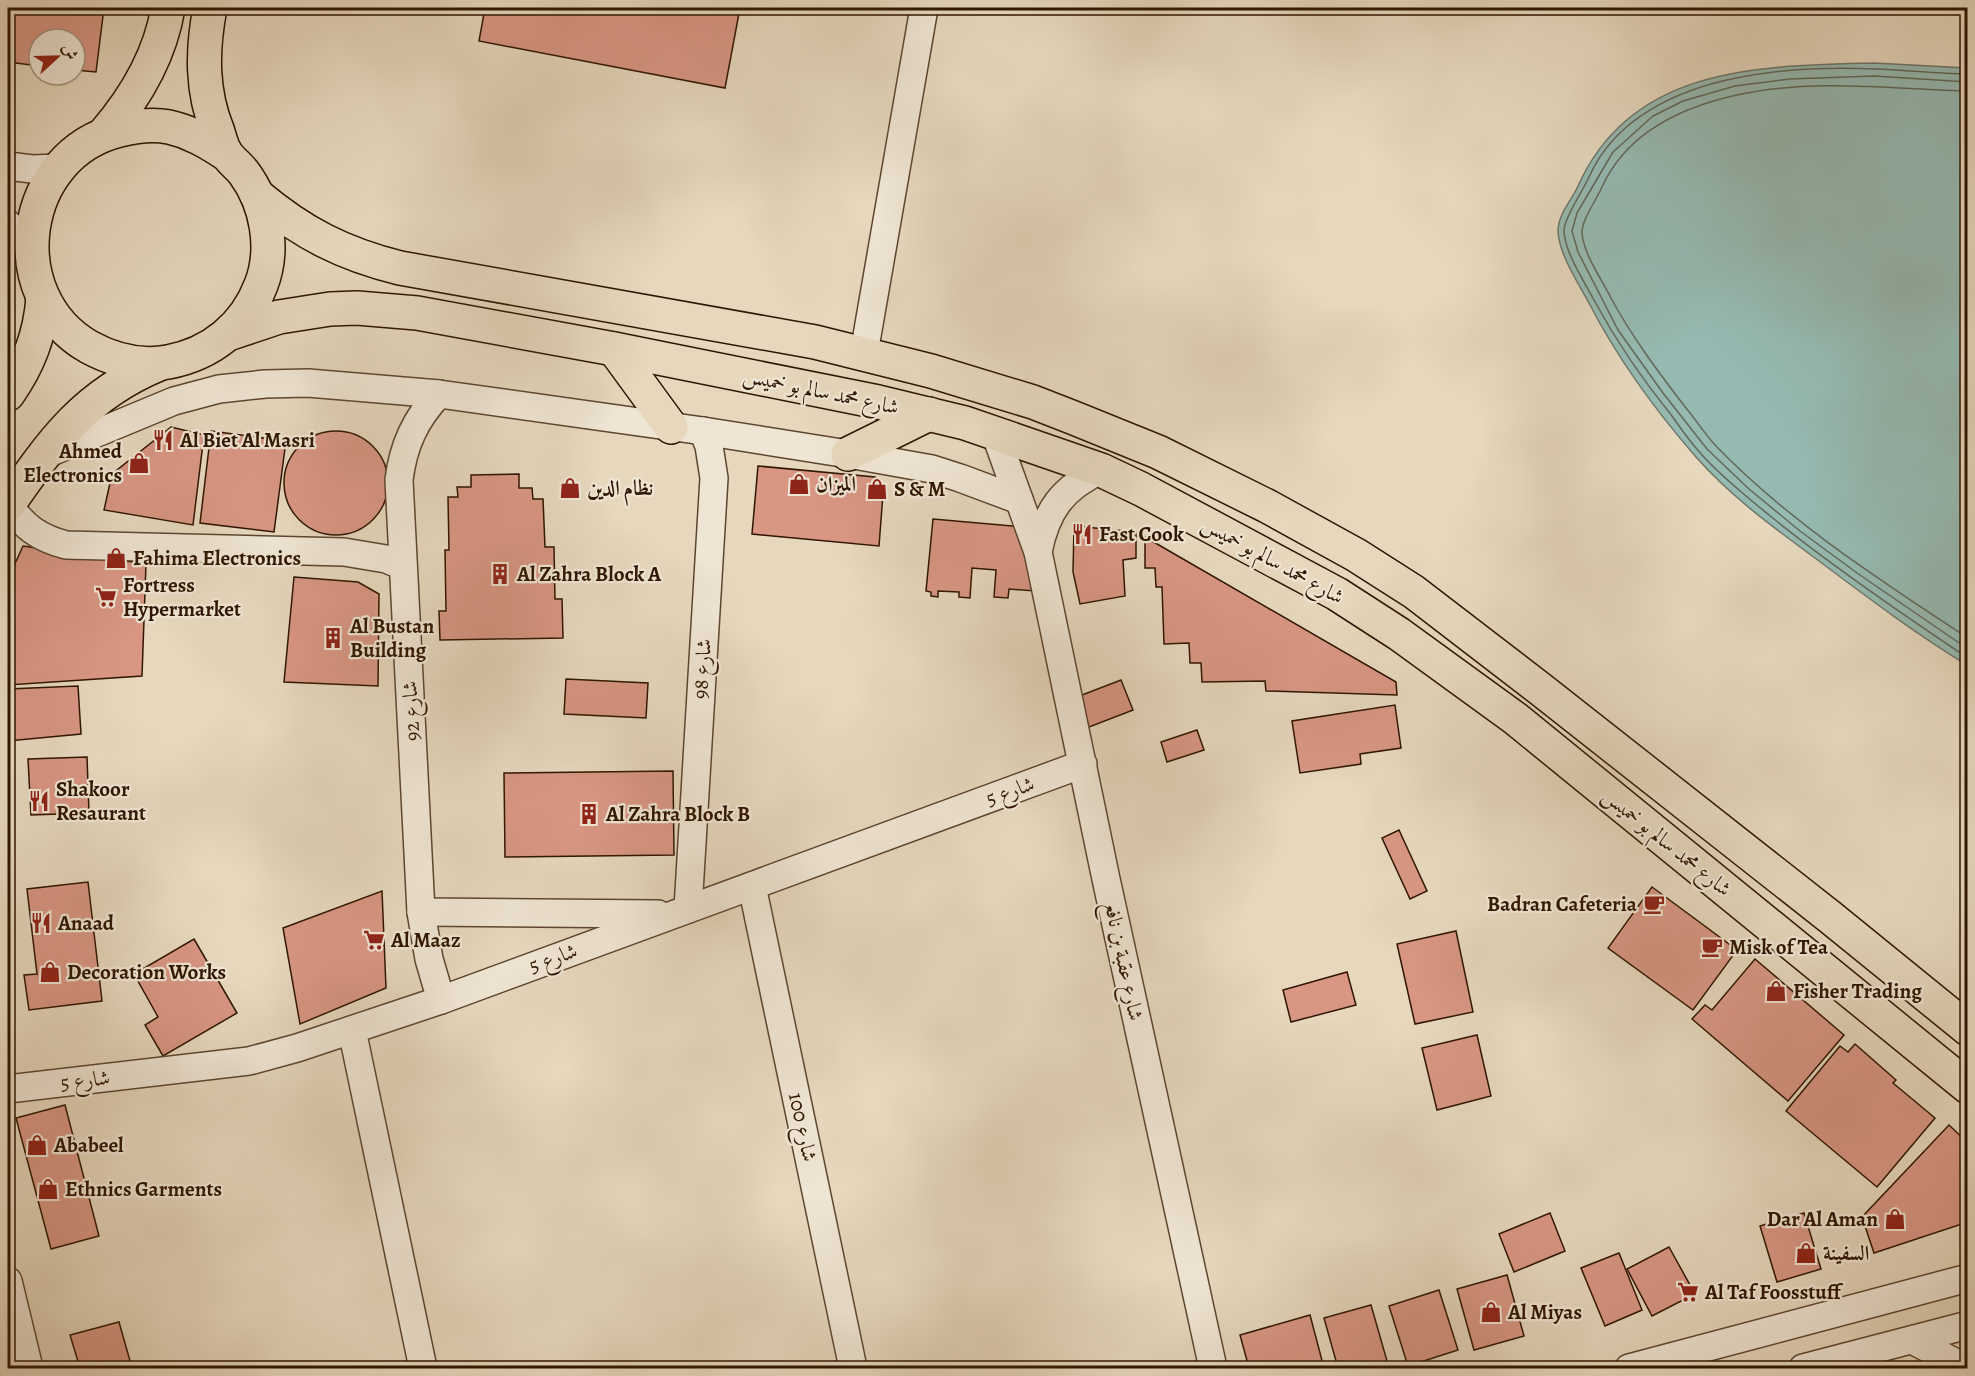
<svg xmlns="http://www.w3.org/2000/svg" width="1975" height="1376" font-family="Alegreya,Amiri,serif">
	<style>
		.water { fill: #96bab2; stroke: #6d786b; stroke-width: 1.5 }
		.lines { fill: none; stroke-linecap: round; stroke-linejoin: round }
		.shore { stroke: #626859; stroke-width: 1.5 }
		.building { fill: #d89683; stroke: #2f1600; stroke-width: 1.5 }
		.minor-casing { stroke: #5d462f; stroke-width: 30 }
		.major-casing { stroke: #2f1600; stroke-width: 36 }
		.minor { stroke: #efe5d4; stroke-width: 27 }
		.major { stroke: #e6d7bd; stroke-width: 33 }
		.labels { text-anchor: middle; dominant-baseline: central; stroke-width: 4.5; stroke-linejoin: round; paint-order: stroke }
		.street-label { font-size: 21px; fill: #2f1600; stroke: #efe5d4 }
		.poi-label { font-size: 21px; font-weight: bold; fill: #2f1600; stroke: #efe5d4; text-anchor: start }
	</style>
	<rect width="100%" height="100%" fill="#e6d7bd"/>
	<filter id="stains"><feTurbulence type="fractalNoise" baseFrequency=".00333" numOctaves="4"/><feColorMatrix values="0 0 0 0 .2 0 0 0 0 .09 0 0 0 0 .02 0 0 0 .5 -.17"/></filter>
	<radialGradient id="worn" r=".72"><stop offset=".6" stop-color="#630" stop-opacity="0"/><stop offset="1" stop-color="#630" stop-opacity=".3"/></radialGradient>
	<path class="water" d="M1874,63l93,5v597c-51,-31 -100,-68 -148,-104 -42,-31 -88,-64 -123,-104 -40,-46 -78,-98 -106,-152 -11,-21 -31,-50 -32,-74 0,-17 14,-31 20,-45 54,-121 183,-120 296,-123z"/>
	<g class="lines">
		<g class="shore">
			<path d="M1968,74c-31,0 -62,-4 -92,-5 -45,-2 -96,0 -140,9 -59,12 -121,40 -147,99 -6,14 -24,39 -25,53 0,21 20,51 30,70 22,41 48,79 78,116 9,13 19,27 30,39 21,23 47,44 72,64 62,50 128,95 194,139"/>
			<path d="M1968,82l-94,-6 -85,3 -54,7 -52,15 -30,15 -40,36 -36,61 -5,18 6,21 40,78 45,63 44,56 42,40 51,42 57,42 111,76"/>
			<path d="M1968,91c-77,-2 -155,-13 -231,4 -55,12 -110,37 -135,92 -5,12 -21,34 -20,46 2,22 19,45 29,65 21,39 48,75 75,110 10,12 19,26 29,37 73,76 165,135 253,193"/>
		</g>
	</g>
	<g class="building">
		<path d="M8,8h96l-8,64 -21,-2v-31h-36v27l-31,-4z"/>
		<path d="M485,8h255l-15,80 -246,-47z"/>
		<path d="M171,427l33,8 -11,90 -89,-15 8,-36z"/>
		<circle cx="336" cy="483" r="52"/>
		<path d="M211,431l75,10 -12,91 -74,-9z"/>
		<path d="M758,466l117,11 8,17 -4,52 -127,-12z"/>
		<path d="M519,474v14h13l1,11h10l2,48h9l1,52h7l1,39 -123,2 -1,-29h7l-1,-61h4l-1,-53h10l-1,-10h14v-12z"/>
		<path d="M933,519l90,8 12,64 -26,-2 -1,9 -14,-1 2,-27 -24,-2 -2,30 -11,-1v-5l-21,-1v6l-7,-1v-4l-5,-1z"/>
		<path d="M1074,526l62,6v26l-13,2 2,36 -45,8 -7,-32z"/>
		<path d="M1145,537l251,145 1,13 -131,-4 -1,-10 -63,1 -1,-19h-11l-1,-20 -25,1 -2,-57h-6l-1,-19h-10z"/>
		<path d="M23,546l123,18 -4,112 -134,9v-106z"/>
		<path d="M294,577l64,5 21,12 -1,92 -94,-4z"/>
		<path d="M566,679l82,4 -2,35 -82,-4z"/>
		<path d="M1121,680l12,30 -44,17 -12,-30z"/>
		<path d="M78,686l3,48 -73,7v-52z"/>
		<path d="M1395,705l6,43 -41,6 1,10 -61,9 -8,-52z"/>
		<path d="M1197,730l7,20 -37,12 -6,-20z"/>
		<path d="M87,757l2,56 -58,2 -3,-56z"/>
		<path d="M673,771l1,84 -169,2 -1,-84z"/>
		<path d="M1399,830l28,61 -17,8 -28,-61z"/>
		<path d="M88,882l14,119 -73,9 -5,-35 13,-1 -10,-85z"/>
		<path d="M1652,887l85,63 -44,60 -85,-62z"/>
		<path d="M382,891l4,97 -86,36 -17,-96z"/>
		<path d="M1456,931l17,81 -58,12 -18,-80z"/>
		<path d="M194,939l43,74 -74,43 -18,-31 13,-8 -24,-43z"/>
		<path d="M1755,959l89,76 -56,66 -96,-82 13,-14 7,5z"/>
		<path d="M1347,972l9,33 -65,17 -8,-32z"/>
		<path d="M1477,1035l14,61 -54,14 -15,-62z"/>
		<path d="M1855,1044l41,36 -3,3 42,35 -58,69 -91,-76 54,-65 8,6z"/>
		<path d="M65,1105l34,131 -48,13 -35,-131z"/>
		<path d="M1949,1125l19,18v79l-94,31 -12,-36z"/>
		<path d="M1550,1213l15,38 -51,21 -15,-38z"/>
		<path d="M1804,1213l17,56 -44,13 -17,-56z"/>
		<path d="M1669,1247l26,47 -43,22 -25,-47z"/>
		<path d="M1619,1253l23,57 -37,16 -24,-58z"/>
		<path d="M1507,1275l17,61 -50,14 -17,-61z"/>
		<path d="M1439,1290l19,60 -50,16 -19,-60z"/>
		<path d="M1371,1305l18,63h-51l-14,-50z"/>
		<path d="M1310,1315l14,53h-75l-9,-33z"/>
		<path d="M119,1322l13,46h-52l-10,-33z"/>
	</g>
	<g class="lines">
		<defs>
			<g id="minor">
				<path d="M8,166l24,3 26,-1"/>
				<path d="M8,224l22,22"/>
				<path d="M864,353l60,-345"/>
				<path d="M439,394c-24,25 -36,52 -40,86l22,432 8,47 12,41"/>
				<path d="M995,433l43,119 68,327 107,489"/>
				<path d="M44,455l130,-54 45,-12 46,-5 43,-1 131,11 264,37 145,23 84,15 28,9 59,22"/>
				<path d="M8,504c16,23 31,34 58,41l278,7 42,7 17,7"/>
				<path d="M1038,552c8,-41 24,-64 63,-82"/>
				<path d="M752,886l101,482"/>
				<path d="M688,909l26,-431 -5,-32 -6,-15"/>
				<path d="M421,912l237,2"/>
				<path d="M352,1030l71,338"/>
				<path d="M8,1089l241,-28 48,-13 144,-48 642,-236"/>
				<path d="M8,1281l21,87"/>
				<path d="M1912,1340l54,28"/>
				<path d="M1629,1368l339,-90"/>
				<path d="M1803,1368l165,-43"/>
			</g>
			<g id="major">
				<path d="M210,8c-8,42 -9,83 8,124 2,7 4,15 8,21 5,8 13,13 18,20 23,31 31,76 17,112 -16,42 -50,69 -93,77 -28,5 -55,-2 -79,-15 -89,-51 -70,-193 31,-217 16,-4 34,-6 49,-3 22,5 39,15 57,27"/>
				<path d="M104,134c32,-37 56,-78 64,-126"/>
				<path d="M257,195c45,38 86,59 143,73l415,74 116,29 102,31 41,16 84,34 109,54 89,49 58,37 125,96 291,229 138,112"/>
				<path d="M228,334l51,-17 51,-8 27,-1 60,5 197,36 264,53 87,21 136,47 40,19 196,105 62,40 117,85 452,368"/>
				<path d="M614,349l57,78"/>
				<path d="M8,394c21,-30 32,-59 35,-96"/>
				<path d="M848,454l81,-40"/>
				<path d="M8,505c44,-63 76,-110 151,-141"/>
			</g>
		</defs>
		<use href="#minor" class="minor-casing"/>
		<use href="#major" class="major-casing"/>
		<use href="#minor" class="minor"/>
		<use href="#major" class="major"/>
	</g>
	<defs>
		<symbol id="restaurant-bare" viewBox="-9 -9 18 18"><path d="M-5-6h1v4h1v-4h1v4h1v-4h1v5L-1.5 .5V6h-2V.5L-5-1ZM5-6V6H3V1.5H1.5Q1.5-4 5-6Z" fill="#8f2418" stroke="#efe5d4" stroke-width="2.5" paint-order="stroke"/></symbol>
		<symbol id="shop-bare" viewBox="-9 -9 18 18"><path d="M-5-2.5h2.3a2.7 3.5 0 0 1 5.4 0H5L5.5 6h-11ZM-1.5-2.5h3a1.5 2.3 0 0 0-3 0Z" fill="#8f2418" stroke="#efe5d4" stroke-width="2.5" paint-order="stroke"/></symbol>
		<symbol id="building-bare" viewBox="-9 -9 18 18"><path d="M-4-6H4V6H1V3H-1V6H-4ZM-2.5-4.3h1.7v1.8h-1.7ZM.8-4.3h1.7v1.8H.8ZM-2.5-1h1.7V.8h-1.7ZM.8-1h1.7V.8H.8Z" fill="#8f2418" stroke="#efe5d4" stroke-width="2.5" paint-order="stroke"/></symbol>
		<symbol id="supermarket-bare" viewBox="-9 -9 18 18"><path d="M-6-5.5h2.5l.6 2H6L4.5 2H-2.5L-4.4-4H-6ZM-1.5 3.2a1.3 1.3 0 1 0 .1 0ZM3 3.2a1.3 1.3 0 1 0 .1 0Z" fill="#8f2418" stroke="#efe5d4" stroke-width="2.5" paint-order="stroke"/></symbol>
		<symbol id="cafe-bare" viewBox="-9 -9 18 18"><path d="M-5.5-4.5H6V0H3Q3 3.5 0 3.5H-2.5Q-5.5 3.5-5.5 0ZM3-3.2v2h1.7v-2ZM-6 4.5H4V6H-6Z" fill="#8f2418" stroke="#efe5d4" stroke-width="2.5" paint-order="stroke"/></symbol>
	</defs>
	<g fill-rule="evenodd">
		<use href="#restaurant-bare" x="148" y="425" width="30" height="30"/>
		<use href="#shop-bare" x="124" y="448" width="30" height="30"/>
		<use href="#shop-bare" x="784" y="469" width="30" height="30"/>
		<use href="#shop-bare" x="555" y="473" width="30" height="30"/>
		<use href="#shop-bare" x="862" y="474" width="30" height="30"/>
		<use href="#restaurant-bare" x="1067" y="519" width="30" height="30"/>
		<use href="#shop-bare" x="101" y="543" width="30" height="30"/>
		<use href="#building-bare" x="485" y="559" width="30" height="30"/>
		<use href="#supermarket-bare" x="91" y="582" width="30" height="30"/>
		<use href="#building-bare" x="318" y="623" width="30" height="30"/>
		<use href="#restaurant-bare" x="24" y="786" width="30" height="30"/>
		<use href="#building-bare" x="574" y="799" width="30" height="30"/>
		<use href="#cafe-bare" x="1639" y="889" width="30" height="30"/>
		<use href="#restaurant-bare" x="26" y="908" width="30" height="30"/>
		<use href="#supermarket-bare" x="359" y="925" width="30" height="30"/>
		<use href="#cafe-bare" x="1697" y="932" width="30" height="30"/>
		<use href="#shop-bare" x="35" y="957" width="30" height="30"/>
		<use href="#shop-bare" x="1761" y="976" width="30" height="30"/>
		<use href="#shop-bare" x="22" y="1130" width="30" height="30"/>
		<use href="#shop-bare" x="33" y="1174" width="30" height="30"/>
		<use href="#shop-bare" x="1880" y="1204" width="30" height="30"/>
		<use href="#shop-bare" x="1791" y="1238" width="30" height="30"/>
		<use href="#supermarket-bare" x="1673" y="1277" width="30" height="30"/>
		<use href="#shop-bare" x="1476" y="1297" width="30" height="30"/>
	</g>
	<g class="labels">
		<g class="street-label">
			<text transform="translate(821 391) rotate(12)">شارع محمد سالم بو خميس</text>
			<text transform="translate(1273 560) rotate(29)">شارع محمد سالم بو خميس</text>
			<text transform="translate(702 669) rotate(-86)">شارع 98</text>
			<text transform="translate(411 711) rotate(-93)">شارع 92</text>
			<text transform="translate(1010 791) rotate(-20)">شارع 5</text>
			<text transform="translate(1667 842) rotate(39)">شارع محمد سالم بو خميس</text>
			<text transform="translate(553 958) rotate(-20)">شارع 5</text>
			<text transform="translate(1124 961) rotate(78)">شارع عقبة بن نافع</text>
			<text transform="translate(85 1080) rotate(-7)">شارع 5</text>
			<text transform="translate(803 1127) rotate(78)">شارع 100</text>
		</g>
		<g class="poi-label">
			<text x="180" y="440">Al Biet Al Masri</text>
			<text x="122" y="451" text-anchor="end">Ahmed<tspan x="122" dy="24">Electronics</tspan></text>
			<text x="816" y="484">الميزان</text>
			<text x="587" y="488">نظام الدين</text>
			<text x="894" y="489">S &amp; M</text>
			<text x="1099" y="534">Fast Cook</text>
			<text x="133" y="558">Fahima Electronics</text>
			<text x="517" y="574">Al Zahra Block A</text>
			<text x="123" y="585">Fortress<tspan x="123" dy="24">Hypermarket</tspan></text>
			<text x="350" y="626">Al Bustan<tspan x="350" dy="24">Building</tspan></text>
			<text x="56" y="789">Shakoor<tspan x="56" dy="24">Resaurant</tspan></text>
			<text x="606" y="814">Al Zahra Block B</text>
			<text x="1637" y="904" text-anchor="end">Badran Cafeteria</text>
			<text x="58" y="923">Anaad</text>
			<text x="391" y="940">Al Maaz</text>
			<text x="1729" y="947">Misk of Tea</text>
			<text x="67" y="972">Decoration Works</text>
			<text x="1793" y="991">Fisher Trading</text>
			<text x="54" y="1145">Ababeel</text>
			<text x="65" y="1189">Ethnics Garments</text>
			<text x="1878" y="1219" text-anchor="end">Dar Al Aman</text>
			<text x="1823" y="1253">السفينة</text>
			<text x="1705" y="1292">Al Taf Foosstuff</text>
			<text x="1508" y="1312">Al Miyas</text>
		</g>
	</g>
	<rect width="1975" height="1376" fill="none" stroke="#e6d7bd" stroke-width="30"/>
	<rect x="9" y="9" width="1957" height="1358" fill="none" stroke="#2f1600" stroke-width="3"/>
	<rect x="15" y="15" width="1945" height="1346" fill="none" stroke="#2f1600" stroke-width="1.5"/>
	<g transform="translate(57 57) rotate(68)"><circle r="28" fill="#efe5d4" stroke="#a2927f" stroke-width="1.5"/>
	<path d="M0-4.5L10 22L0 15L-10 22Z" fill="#8f2418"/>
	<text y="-9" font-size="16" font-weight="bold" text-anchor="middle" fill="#2f1600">ش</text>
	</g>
	<rect width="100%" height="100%" filter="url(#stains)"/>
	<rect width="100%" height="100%" fill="url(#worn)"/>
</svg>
